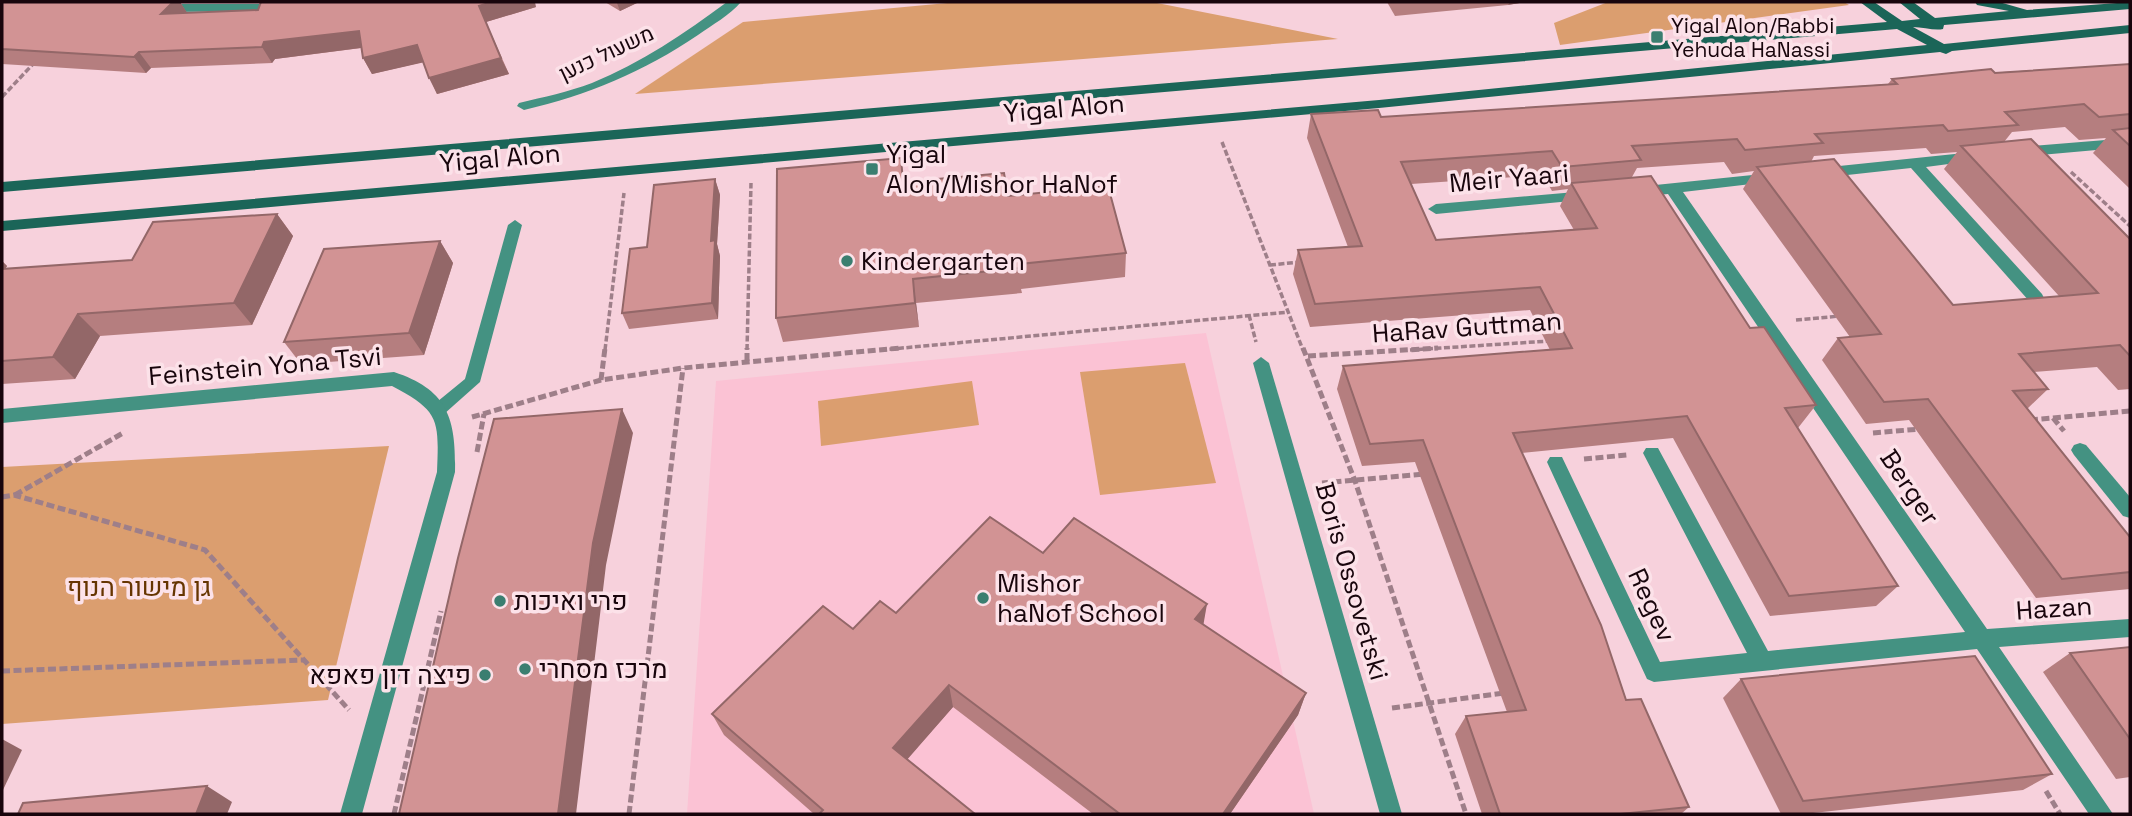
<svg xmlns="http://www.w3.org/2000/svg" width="2132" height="816" font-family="'Space Grotesk',Heebo,sans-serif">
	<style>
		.built { fill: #fbc2d4 }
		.green { fill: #db9e6f }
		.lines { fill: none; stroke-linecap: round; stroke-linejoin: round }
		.path-far1 { stroke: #9e7f89; stroke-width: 3.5; stroke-dasharray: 6 2.5; stroke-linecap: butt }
		.path { stroke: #9e7f89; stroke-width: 5; stroke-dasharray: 8 3.5; stroke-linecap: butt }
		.lane { fill: #449282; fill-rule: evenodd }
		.street { fill: #449282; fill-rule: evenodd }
		.secondary { fill: #1b6558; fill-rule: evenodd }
		.wall { fill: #b57e7f; fill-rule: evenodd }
		.shaded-wall { fill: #936768 }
		.building { fill: #d29394; stroke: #936768; stroke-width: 2 }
		.poi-dot { fill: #3b7e70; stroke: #fce2e9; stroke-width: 2.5 }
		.labels { text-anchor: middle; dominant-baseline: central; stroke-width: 7; stroke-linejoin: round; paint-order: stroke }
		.far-poi-label { font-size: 21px; fill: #18050c; stroke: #fce2e9; text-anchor: start }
		.far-street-label { font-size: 21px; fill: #18050c; stroke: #fce2e9 }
		.street-label { font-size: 26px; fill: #18050c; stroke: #fce2e9 }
		.poi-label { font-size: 26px; fill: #18050c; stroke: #fce2e9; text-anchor: start }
		.park-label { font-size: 26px; fill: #663501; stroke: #fce2e9 }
	</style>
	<rect width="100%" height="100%" fill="#f7d1dc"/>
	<path class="built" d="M1206,333l108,481h-627l29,-433z"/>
	<g class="green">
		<path d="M958,2h194l186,37 -703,55 108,-72z"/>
		<path d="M1608,2h236l5,3 -289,40 -6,-22z"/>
		<path d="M1185,363l31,120 -116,12 -20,-123z"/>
		<path d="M972,381l7,44 -158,21 -3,-45z"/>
		<path d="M389,446l-61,254 -326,24v-257z"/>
	</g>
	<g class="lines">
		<g class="path-far1">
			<path d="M2,97l32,-34"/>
			<path d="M1222,142l81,208"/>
			<path d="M2071,172l59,54"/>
			<path d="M1270,265l31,-3"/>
			<path d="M1249,315l7,27"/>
			<path d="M1796,320l44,-4"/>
			<path d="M605,350l19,-157"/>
			<path d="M747,350l4,-167"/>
			<path d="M881,350l408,-38"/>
			<path d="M1410,350l140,-9"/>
		</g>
		<g class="path">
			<path d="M1303,348l52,133 111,333"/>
			<path d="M1308,356l130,-8"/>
			<path d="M747,361v-13"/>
			<path d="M601,380l4,-32"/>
			<path d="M472,417l129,-37 82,-12 217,-20"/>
			<path d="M2053,418l11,13"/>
			<path d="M2030,420l100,-9"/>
			<path d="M1873,433l47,-4"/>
			<path d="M477,452l7,-38"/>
			<path d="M1584,459l43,-4"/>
			<path d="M1322,483l103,-9"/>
			<path d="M15,495l108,-62"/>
			<path d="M2,497l12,-2 191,55 144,160"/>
			<path d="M2,671l301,-11"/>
			<path d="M1392,708l112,-15"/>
			<path d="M2046,791l14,23"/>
			<path d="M394,814l47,-203"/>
			<path d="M629,814l54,-446"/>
		</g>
		<path class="lane" d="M515,220l7,5 -42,157 -36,32h-12l-2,-4 2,-4 33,-27 43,-154z"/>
		<g class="street">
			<path d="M727,2h14c-11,13 -29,23 -43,33 -55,37 -110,60 -174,75l-7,-4 2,-3c25,-6 49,-11 73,-20 49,-20 93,-50 135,-81z"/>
			<path d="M282,4l4,1v6l-123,1 -6,-4 6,-4z"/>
			<path d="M2130,138v9l-111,10 -7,-5 7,-5z"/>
			<path d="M1974,152l5,2v6l-53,7 116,127 2,4 -2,4h-12l-119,-134 -91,10 -7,-5 7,-5z"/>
			<path d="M1772,173l5,2v6l-94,11 304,437 143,-10v18l-131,10 114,167h-24l-112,-165 -323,33 -7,-3 -100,-217 3,-5h12l98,205 87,-9 -104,-200 3,-5h12l110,203 197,-19 -297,-438 -32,3 -7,-5 7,-5z"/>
			<path d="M1587,191l7,5 -2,3 -156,15 -8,-5 8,-5z"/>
			<path d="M1261,357l8,6 133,451h-22l-127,-451z"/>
			<path d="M394,372c55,18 62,48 61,100l-93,342h-22l97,-342c2,-52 3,-61 -45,-86l-390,37v-14z"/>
			<path d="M2080,443l6,2 44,52v21l-7,-2 -49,-61 -3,-5 3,-5z"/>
		</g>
		<path class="secondary" d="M1860,2h14l28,19 18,-2 -21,-17h14l22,16 74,-7 -32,-6 -2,-3h24l28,8 103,-8v7l-186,16 -1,4c-8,2 -20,-2 -30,-2l31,17 186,-19v8l-178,18 -6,3 -6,-2 -561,56 -1377,123v-10l1377,-121 548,-55 -30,-16 -1895,163v-10l1885,-160z"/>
	</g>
	<g class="wall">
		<path d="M2,2h178l7,11 349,-6 -50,15 23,52 -72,20 -14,-32 -51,12 -9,-16 -2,-10 -86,11 -3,4 -121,5 -5,5 -144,-9z"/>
		<path d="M605,2h34l-19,9z"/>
		<path d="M1387,2h138l-17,3 -113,11z"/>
		<path d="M2130,64v125l-37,-36 13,-15 -27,2 -14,-13 -53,5 -8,10 126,97v150l-12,1 -21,-23 -63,5 14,17 -21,20 103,128v52l-94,9 -127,-178 -43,4 -44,-64 16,-22 12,-1 -107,-148 11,-18 -22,3 -8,-12 -87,6 -5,9 118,151 66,77 -18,23 100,158 -22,20 -106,10 -97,-178 -151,15 104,247 63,107 -8,7h-199l-27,-80 11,-18 41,-4 -92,-250 -53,4 -25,-77 6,-23 207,-16 -20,-40 -220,17 -17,-53 5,-24 50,-3 -41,-109 4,-24 70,3 507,-33 4,-5zM1926,148l5,6 26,-2 -13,17 115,127 -106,9 -142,-143 3,-6zM1543,175l9,16 16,-2 -8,17 14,24 -138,10 -25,-56z"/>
		<path d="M715,179l5,16 -3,49 3,12 -2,63 -89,10 -7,-16 25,-66z"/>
		<path d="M904,182l104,14 118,57 -1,24 -104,12 1,4 -106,10 3,24 -136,15 -7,-24z"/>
		<path d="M277,214l16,22 -41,89 -152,11 -25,43 -73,5v-123l5,5 -2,3 127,-9z"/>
		<path d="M440,241l13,22 -29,92 -123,9 -17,-22z"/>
		<path d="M896,613l307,12 103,68 -8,22 -68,99h-137l-140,-107 -46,52 68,55h-161l-90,-79 -12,-21 141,-85z"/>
		<path d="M2130,647v130l-14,2 -73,-107 27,-19z"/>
		<path d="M1741,679l311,95 -29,16 -219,24h-23l-58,-116z"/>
	</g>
	<g class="shaded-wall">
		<path d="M173,2h7l8,12h-27z"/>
		<path d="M492,2h43l1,5 -50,15 -7,-16z"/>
		<path d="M620,2h19l-19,9 -3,-8z"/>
		<path d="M1510,2h15l-17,3z"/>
		<path d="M359,31l9,16 -93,12 -3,4 -10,-16 2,-5z"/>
		<path d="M417,45l8,17 -53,12 -9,-16z"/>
		<path d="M139,52l12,16 -5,5 -12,-16z"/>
		<path d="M501,58l8,16 -72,20 -8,-16z"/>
		<path d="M715,179l5,16 -3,49 3,12 -2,63 -6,-16 -1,-62z"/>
		<path d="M277,214l16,22 -41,89 -18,-22z"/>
		<path d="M440,241l13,22 -29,92 -15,-22z"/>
		<path d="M2,261l5,5 -5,8z"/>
		<path d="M913,279l6,48 -4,-24z"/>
		<path d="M78,314l22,22 -25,43 -22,-22z"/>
		<path d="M622,409l11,24 -27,132 -30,249h-18l35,-271z"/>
		<path d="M1207,604l-4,23 -8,-8z"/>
		<path d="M949,685l4,22 -54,62 -6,-21z"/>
		<path d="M1306,693l-8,22 -68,99h-7z"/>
		<path d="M2,739l20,11 -20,42z"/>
		<path d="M207,786l25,16 -5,12h-31z"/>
	</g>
	<g class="building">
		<path d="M2,2h171l-12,12 97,-4 3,-8h231l-13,4 22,52 -72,20 -12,-33 -54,13 -4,-27 -95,11 -2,5 -123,5 -5,5 -132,-8z"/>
		<path d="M2130,64v50l-31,3 -15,-13 -79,8 13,13 -70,6 -5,-6 -128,9 8,9 -78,7 -8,-11 -105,7 9,14 -79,7 -10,-16 -151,11 35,78 161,-12 -26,-45 80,-7 99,152 14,-1 52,78 -31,3 113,178 -109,10 -102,-180 -174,17 88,192 25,75 15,-1 48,108 -69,7h-120l-34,-98 60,-6 -103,-270 -53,4 -27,-78 229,-18 -32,-61 -225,17 -17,-54 64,-4 -51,-132 67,-4 3,7 516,-33 -5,-5 99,-10 4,4z"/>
		<path d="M2130,128v18l-17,-16z"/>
		<path d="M2031,139l99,100v117l-10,-11 -101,9 29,35 -35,2 117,146v35l-68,7 -134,-180 -44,3 -46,-64 43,-4 -124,-167 77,-8 119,146 145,-12 -137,-147z"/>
		<path d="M901,158l2,24 101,-9 4,23 100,-10 18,67 -106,11v4l-107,11 2,24 -139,15 1,-149z"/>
		<path d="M715,179l-4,62 4,-1 -3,63 -90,10 8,-64 17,-2 7,-62z"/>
		<path d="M277,214l-43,89 -156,11 -25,43 -51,4v-92l130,-9 21,-38z"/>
		<path d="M440,241l-31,92 -125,9 40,-93z"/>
		<path d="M622,409l-29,134 -35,271h-159l59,-256 36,-139z"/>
		<path d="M990,517l53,36 31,-35 133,86 -12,15 111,74 -83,121h-103l-171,-129 -56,63 82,66h-156l4,-4 -111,-96 111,-108 30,23 27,-28 16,12z"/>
		<path d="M2130,647v92l-60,-86z"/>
		<path d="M1975,656l77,118 -249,27 -62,-122z"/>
		<path d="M207,786l-11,28h-178l5,-11z"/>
	</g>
	<g class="poi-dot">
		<rect x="1650" y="30" width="14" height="14" rx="3.5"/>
		<rect x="865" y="162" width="14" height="14" rx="3.5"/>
		<circle cx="847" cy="261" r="7"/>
		<circle cx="983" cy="598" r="7"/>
		<circle cx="500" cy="601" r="7"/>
		<circle cx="525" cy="669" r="7"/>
		<circle cx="485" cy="675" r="7"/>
	</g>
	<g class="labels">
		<g class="far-poi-label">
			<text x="1671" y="25">Yigal Alon/Rabbi<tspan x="1671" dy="24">Yehuda HaNassi</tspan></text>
		</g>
		<g class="far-street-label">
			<text transform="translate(606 53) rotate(-25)">משעול כנען</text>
		</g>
		<g class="street-label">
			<text transform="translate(1064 108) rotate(-5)">Yigal Alon</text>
			<text transform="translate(500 158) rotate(-5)">Yigal Alon</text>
			<text transform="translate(1509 178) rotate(-5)">Meir Yaari</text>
			<text transform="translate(1467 327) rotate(-4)">HaRav Guttman</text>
			<text transform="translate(265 366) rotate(-5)">Feinstein Yona Tsvi</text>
			<text transform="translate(1910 487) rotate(56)">Berger</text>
			<text transform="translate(1352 581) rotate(74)">Boris Ossovetski</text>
			<text transform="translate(1652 605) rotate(65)">Regev</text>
			<text transform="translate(2054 608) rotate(-4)">Hazan</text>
		</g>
		<g class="poi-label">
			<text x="886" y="154">Yigal<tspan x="886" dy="30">Alon/Mishor HaNof</tspan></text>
			<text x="861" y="261">Kindergarten</text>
			<text x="997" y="583">Mishor<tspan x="997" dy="30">haNof School</tspan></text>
			<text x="514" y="601">פרי ואיכות</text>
			<text x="539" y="669">מרכז מסחרי</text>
			<text x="471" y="675" text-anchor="end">פיצה דון פאפא</text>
		</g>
		<g class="park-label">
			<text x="139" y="587">גן מישור הנוף</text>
		</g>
	</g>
	<rect width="2132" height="816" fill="none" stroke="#18050c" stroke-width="7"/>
</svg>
